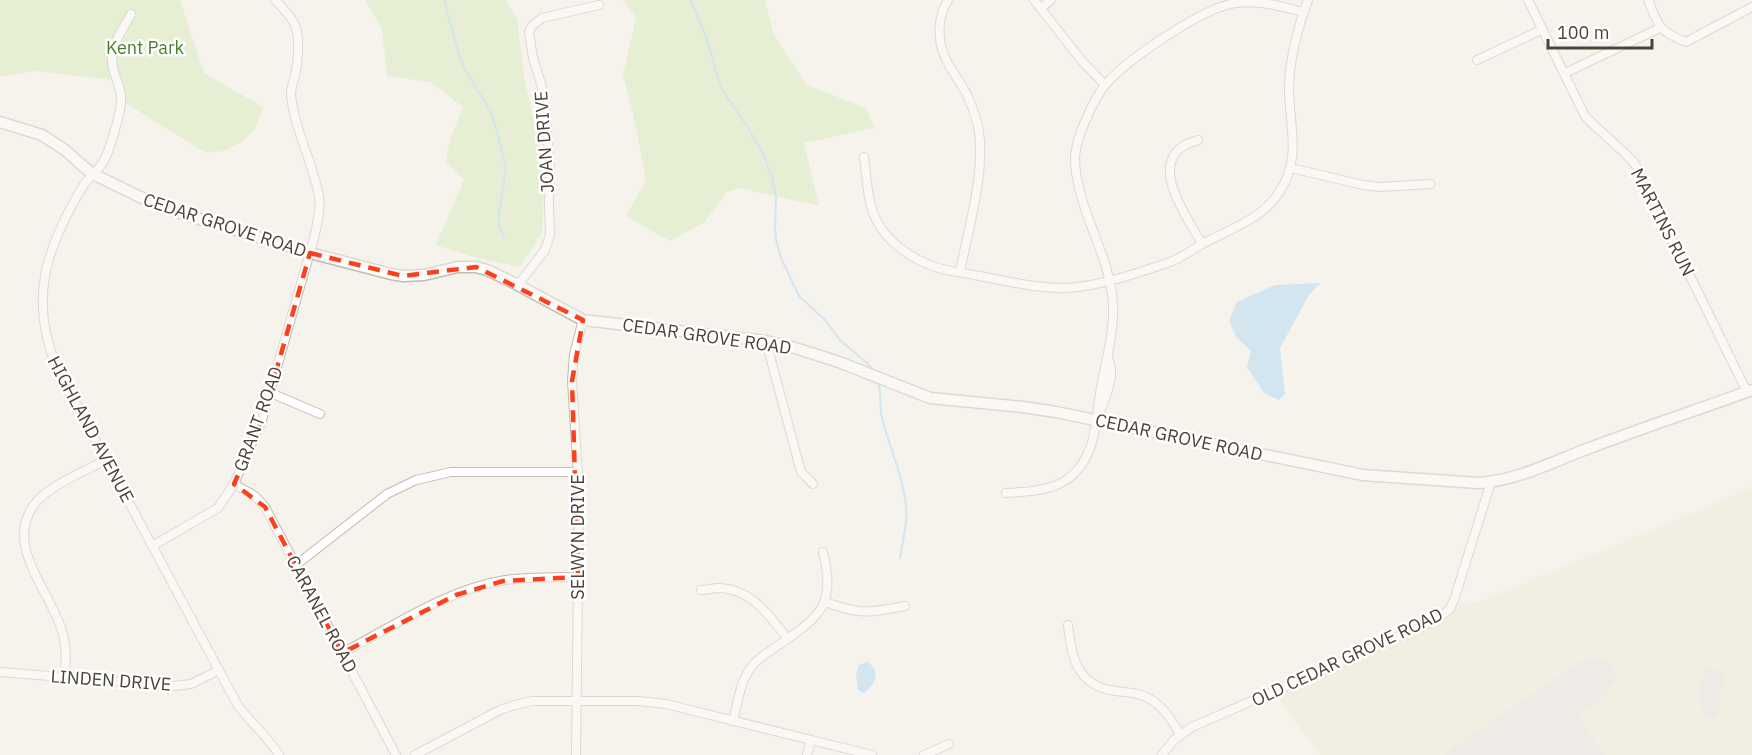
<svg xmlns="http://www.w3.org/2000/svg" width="1752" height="755" font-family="'IBM Plex Sans',sans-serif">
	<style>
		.education { fill: #efe8d6 }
		.green { fill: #d2eab5 }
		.parking { fill: #e5e3e0 }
		.water { fill: #a9d4f2 }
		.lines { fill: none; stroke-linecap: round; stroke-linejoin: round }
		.stream { stroke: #a9d4f2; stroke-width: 2 }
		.minor-casing { stroke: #c2bbae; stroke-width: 10 }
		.tertiary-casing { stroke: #c2bbae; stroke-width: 13 }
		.minor { stroke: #fff; stroke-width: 8 }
		.tertiary { stroke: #fff; stroke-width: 10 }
		.marked { fill: none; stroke: #fc3f1d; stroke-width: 4.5; stroke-dasharray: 12 8; stroke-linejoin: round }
		.labels { text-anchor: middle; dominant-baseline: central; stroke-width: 5; stroke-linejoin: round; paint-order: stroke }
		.park-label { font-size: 18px; fill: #4a7f2a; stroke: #fff }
		.street-label { font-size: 18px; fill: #4b4439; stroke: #fff }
	</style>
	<rect width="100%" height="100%" fill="#f6f3ec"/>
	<path class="education" d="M1752,487v268h-432l-44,-60 147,-66 28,-18 6,-8h20l235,-98z"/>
	<g class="green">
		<path d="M0,0h180l24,73 59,34 -9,24 -14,12 -16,8 -18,2 -85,-53 -8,-20 -80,-9 -33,6z"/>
		<path d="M365,0h141l11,19 8,63 20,89 -3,62 -22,34 -47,-10 -37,-12 28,-65 -18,-19 4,-22 13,-32 -33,-25 -43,-6 -5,-47z"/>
		<path d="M623,0h142l9,35 33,50 59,23 8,20 -70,15 15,63 -79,-18 -13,4 -22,30 -35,19 -44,-25 20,-36 -13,-67 -10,-38 13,-57z"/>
	</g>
	<g class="parking">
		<path d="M1585,658l3,4 7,-4 9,1 5,3 7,11 -2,9 -7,6 3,5 -32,23 26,39h-159l10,-9z"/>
		<path d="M1705,667l20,4 -8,47 -16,-3 1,-10 -5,-1z"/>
	</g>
	<g class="water">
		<path d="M1320,283l-11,12 -29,53 5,46 -6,6 -15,-7 -17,-26 4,-16 -15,-14 -7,-16 8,-19 38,-17z"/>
		<path d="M867,662c15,9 8,22 -3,31l-6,-3 -2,-16 3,-9z"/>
	</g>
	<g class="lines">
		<g class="stream">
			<path d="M444,0l16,59 8,16 22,35 8,25 7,30v12l-6,36v14l5,11"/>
			<path d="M691,0l15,37 15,51 28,41 13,23 10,25 4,20 -1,31 1,12 5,18 18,38 26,24 15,20 28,24 6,8"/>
			<path d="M878,382c4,12 1,24 4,36 8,33 27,70 24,103 -1,12 -4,25 -6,37"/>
		</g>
		<defs>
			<g id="minor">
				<path d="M948,0c-12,20 -11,45 1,65 6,11 14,21 19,32 5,11 9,23 11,35 6,42 -11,98 -19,140"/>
				<path d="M1034,0l48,61 23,24"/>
				<path d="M1528,0l57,116c16,17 35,31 50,48l112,228"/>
				<path d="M1648,0c11,26 10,31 38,42l66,-35"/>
				<path d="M1041,8l10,-8"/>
				<path d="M131,14c-7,14 -20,30 -19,46 0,11 6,21 8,31 3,10 -1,22 -3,32 -4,12 -7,28 -14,39 -5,9 -14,15 -20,24 -37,62 -55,113 -26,182l180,336c13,19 29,30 42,51"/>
				<path d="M1477,60l64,-30"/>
				<path d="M1565,73l95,-45"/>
				<path d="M1198,140c-4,2 -9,3 -13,5 -37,21 4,75 17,99"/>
				<path d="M864,157c3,21 3,47 14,66 10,19 33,35 52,42 14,6 30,7 44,10 34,6 70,16 104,12 31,-4 63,-15 92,-25 11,-4 22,-12 32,-18 27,-14 62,-26 78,-53 22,-35 9,-65 9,-102 0,-28 9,-63 19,-89"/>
				<path d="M1291,168l72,17 17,2 50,-3"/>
				<path d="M518,285l27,-35 5,-15 -1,-33 1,-33 -4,-52 -4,-30 -9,-29 -4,-26 3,-6 10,-8 57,-13"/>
				<path d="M766,341l35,131 12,12"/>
				<path d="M271,393l49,21"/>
				<path d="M1097,421c1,-40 18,-78 16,-117 -3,-51 -37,-95 -38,-145 0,-20 18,-59 31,-75 21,-25 98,-77 130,-81 24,-3 45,3 67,9"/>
				<path d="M234,484l21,12 10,11 131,248"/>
				<path d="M1006,493c37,-2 69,-4 84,-45 4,-9 4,-19 7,-28 5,-15 14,-32 14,-49 0,-5 -2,-10 -3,-14"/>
				<path d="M152,546l66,-38 16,-24 28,-64 52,-182c3,-13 7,-28 5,-41 -6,-36 -25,-67 -28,-103 0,-8 4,-15 5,-23 2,-13 4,-33 -1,-46 -4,-9 -13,-18 -20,-25"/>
				<path d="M296,565l91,-71 29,-14 35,-8h127"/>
				<path d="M701,590c6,0 13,-2 19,-2 32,1 50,29 68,51"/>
				<path d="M825,602c35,13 44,11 80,4"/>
				<path d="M1068,625c3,28 7,58 42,65 14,3 27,1 40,9 14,8 22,22 30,35"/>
				<path d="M342,653c50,-26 106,-64 163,-73 24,-3 48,-3 73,-3"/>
				<path d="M0,672l174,14 17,-2 28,-14"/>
				<path d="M65,677c1,-17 2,-33 -4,-49 -13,-41 -61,-88 -22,-129 16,-16 48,-29 67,-39"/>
				<path d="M733,721c5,-19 7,-41 20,-56 7,-8 17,-14 26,-20 41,-29 57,-39 44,-93"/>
				<path d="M415,755l85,-45 15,-5 17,-4h106l28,3 206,51"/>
				<path d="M576,755l3,-264 -7,-110 2,-27 9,-34"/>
				<path d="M807,755l4,-15"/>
				<path d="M924,755l25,-11"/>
				<path d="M1162,755l12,-15 18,-13 229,-100 15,-8 13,-9 5,-10 37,-118"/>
			</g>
			<path id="tertiary" d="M0,122l42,13 23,15 19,17 9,7 47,23 37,15 133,41 81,21 12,2 21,-1 34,-8h18l11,3 23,11 73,39 183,21 26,6 47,15 91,36 93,9 33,5 307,63 115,8c38,-2 74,-21 109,-34 55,-21 110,-39 165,-59"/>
		</defs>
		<use href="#minor" class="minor-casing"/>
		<use href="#tertiary" class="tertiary-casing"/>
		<use href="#minor" class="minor"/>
		<use href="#tertiary" class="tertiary"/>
	</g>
	<path d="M0 0H1752V755H0ZM310,253l93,23 73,-9 107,53 -11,61 6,196 -75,4 -47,14 -114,58 -77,-146 -31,-23 28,-64z" fill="#f6f3ec" fill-opacity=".55" fill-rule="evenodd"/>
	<path class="marked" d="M310,253l93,23 73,-9 107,53 -11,61 6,196 -75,4 -47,14 -114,58 -77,-146 -31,-23 28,-64z"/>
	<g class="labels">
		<g class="park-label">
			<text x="145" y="47">Kent Park</text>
		</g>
		<g class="street-label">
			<text transform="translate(544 142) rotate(-94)">JOAN DRIVE</text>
			<text transform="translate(1663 222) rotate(63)">MARTINS RUN</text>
			<text transform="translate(225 225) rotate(18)">CEDAR GROVE ROAD</text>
			<text transform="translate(707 336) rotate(8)">CEDAR GROVE ROAD</text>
			<text transform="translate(258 419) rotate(-70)">GRANT ROAD</text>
			<text transform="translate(91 429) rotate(62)">HIGHLAND AVENUE</text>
			<text transform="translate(1179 437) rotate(12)">CEDAR GROVE ROAD</text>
			<text transform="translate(577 537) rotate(-90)">SELWYN DRIVE</text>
			<text transform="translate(322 614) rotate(62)">CARANEL ROAD</text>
			<text transform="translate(1347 657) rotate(-25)">OLD CEDAR GROVE ROAD</text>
			<text transform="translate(111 680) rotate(4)">LINDEN DRIVE</text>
		</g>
	</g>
	<path d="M1548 39v9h104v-9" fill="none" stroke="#4b4439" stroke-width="3"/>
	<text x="1557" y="39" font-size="18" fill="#4b4439" stroke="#ffffff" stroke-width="4.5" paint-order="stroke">100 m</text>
</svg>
